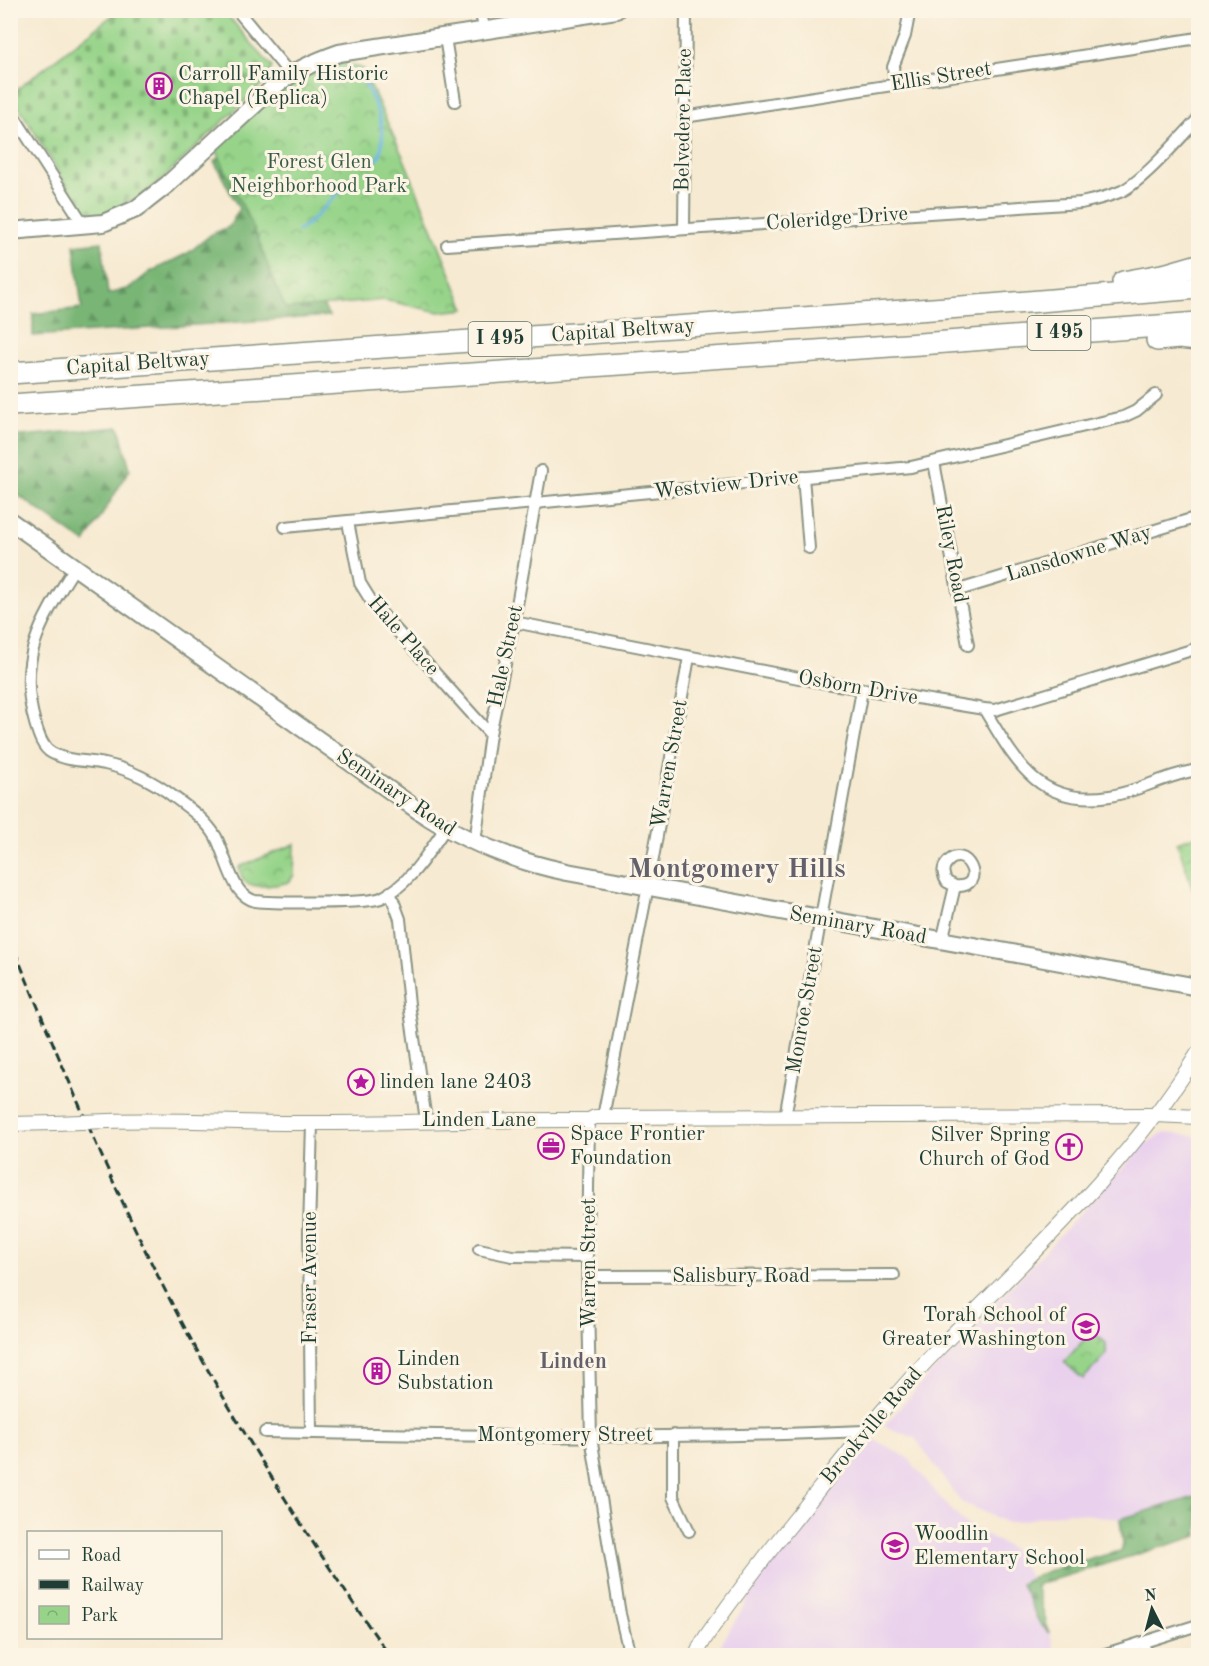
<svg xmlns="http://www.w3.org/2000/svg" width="1209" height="1666" font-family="'Old Standard TT',serif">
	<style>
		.built { fill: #e9d1ed }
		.forest { fill: url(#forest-firs); stroke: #4c7a55; stroke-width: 1.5 }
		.cemetery { fill: url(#cemetery-stones); stroke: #5b885f; stroke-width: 1.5 }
		.park { fill: url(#park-crowns); stroke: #5b885f; stroke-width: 1.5 }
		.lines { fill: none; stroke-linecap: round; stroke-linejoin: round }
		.stream { stroke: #73b9ea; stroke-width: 3 }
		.minor-casing { stroke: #8b9483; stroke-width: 14 }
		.tertiary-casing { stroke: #8b9483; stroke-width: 16 }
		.secondary-casing { stroke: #8b9483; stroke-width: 20 }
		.motorway-casing { stroke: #8b9483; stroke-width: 24 }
		.minor { stroke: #fff; stroke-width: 10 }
		.tertiary { stroke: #fff; stroke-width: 14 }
		.secondary { stroke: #fff; stroke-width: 16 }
		.motorway { stroke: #fff; stroke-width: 21 }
		.rail { stroke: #1f3d34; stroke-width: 3; stroke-dasharray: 9 4.5; stroke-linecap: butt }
		.tertiary-bridge-casing { stroke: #8b9483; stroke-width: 16; stroke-linecap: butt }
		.tertiary-bridge { stroke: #fff; stroke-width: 14 }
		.labels { text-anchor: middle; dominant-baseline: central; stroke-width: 6; stroke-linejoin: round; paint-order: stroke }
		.shield { fill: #fcf5e5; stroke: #617469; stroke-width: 1.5 }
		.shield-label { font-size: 20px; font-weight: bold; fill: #1f3d34 }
		.poi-label { font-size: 21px; fill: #1f3d34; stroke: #fcf5e5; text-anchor: start }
		.street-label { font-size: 21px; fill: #1f3d34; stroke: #fcf5e5 }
		.park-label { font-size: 21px; fill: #375b45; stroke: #fcf5e5 }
		.neighbourhood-label { font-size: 22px; font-weight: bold; fill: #63606c; stroke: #fcf5e5 }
		.district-label { font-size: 27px; font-weight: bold; fill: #63606c; stroke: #fcf5e5 }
	</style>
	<defs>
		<pattern id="forest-firs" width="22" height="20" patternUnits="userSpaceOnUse" patternTransform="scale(1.5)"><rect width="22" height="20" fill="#79b676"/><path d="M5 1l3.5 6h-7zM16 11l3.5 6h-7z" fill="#639562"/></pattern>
		<pattern id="cemetery-stones" width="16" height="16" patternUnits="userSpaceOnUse" patternTransform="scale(1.5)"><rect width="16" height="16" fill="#97d48a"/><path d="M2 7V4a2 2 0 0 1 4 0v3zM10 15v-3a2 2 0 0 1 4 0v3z" fill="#7bad72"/></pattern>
		<pattern id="park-crowns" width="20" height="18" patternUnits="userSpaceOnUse" patternTransform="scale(1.5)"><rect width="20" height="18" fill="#97d48a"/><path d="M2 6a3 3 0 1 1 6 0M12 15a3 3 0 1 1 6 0" fill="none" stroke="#7bad72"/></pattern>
	</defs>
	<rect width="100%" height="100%" fill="#fcf5e5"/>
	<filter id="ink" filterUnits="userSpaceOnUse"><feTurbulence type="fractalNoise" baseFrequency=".0167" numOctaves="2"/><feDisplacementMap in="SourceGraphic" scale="12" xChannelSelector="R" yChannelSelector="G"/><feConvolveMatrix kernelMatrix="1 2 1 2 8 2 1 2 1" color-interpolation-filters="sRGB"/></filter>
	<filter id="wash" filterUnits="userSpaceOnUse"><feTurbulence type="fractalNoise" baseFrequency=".008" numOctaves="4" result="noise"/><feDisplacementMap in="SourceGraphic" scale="24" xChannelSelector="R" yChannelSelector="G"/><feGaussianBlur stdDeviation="1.35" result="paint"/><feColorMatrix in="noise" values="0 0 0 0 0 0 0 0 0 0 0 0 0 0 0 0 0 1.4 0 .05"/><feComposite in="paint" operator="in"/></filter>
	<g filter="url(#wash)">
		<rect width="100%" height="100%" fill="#f7ead2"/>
		<g class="built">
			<path d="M1163,1133l35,3v360l-78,23 -51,-7 -61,11 -47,-21 -46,-64 -31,-12 41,-47 220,-235z"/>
			<path d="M873,1439l35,19 35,43 21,22 48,26 25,38 19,68 -342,1 53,-88z"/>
		</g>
		<g class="forest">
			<path d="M239,147l90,169 -296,20v-22l49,-6 -8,-63 28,-3 6,52 22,-6 20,-16 38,-19 24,-19 17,-7 10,-18 -25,-48z"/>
			<path d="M119,427l11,42 -45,74 -74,-53v-53z"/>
			<path d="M1198,1496v40l-162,49 13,48 -10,-11 -18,-38c30,-18 67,-24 100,-33l2,-7 -3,-25z"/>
		</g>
		<path class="cemetery" d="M118,11h106l48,56 -7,15 -105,99c-27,21 -41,29 -73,38l-76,-125z"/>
		<g class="park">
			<path d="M346,64l17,5 41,90 61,150 -26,3 -55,-12 -98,9c-12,-24 -20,-48 -29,-73 -13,-30 -30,-58 -41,-88 37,-34 77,-82 130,-84z"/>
			<path d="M1198,835v69l-21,-62z"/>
			<path d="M295,844l-1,31 -5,7c-10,3 -36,8 -45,-1 -3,-4 -4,-9 -5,-14z"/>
			<path d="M1092,1331l14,12v12l-23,24 -19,-17z"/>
		</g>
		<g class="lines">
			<g class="stream">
				<path d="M361,76c14,26 28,52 18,82l-8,5"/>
				<path d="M298,231c15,-10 27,-24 39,-37 6,-7 9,-13 18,-16"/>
			</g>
		</g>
	</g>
	<g filter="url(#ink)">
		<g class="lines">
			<defs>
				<g id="minor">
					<path d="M237,10l53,64"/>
					<path d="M480,10l5,21"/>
					<path d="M445,37l10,64"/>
					<path d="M895,84l-2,-17 12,-31 5,-26"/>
					<path d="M10,110l74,115"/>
					<path d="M684,117l514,-79"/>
					<path d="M684,229l2,-219"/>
					<path d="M447,245l634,-42c14,-3 27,-6 41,-12 23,-12 57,-52 76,-72"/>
					<path d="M934,462l34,183"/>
					<path d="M803,477l6,71"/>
					<path d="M348,522l12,61 13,21 117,130"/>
					<path d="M285,527l626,-60 212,-50 13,-6 20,-16"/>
					<path d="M75,567c-33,53 -59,91 -40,156 3,10 7,25 17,30 16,9 36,7 53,11 24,5 50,18 69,33 15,11 33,24 42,40 8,16 14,42 24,54 3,4 10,9 15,10 18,2 112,3 126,-3 29,-13 47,-46 64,-69"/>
					<path d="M959,590l239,-73"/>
					<path d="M514,622l300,59 170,28 11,1 203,-62"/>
					<path d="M984,709c32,53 54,98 126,87 30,-5 58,-22 88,-26"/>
					<path d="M475,842l15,-108 23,-107 28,-156"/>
					<path d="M390,892l10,27 9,85 17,116"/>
					<path d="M942,941l13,-55 -8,-4c-4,-6 -5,-13 -1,-18 19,-25 44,25 9,22"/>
					<path d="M603,1117l45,-231 41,-229"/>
					<path d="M785,1117l77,-427"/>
					<path d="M589,1120l-2,137 4,180 29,177 10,42"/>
					<path d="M479,1249l33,7 75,1"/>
					<path d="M588,1278l9,-2 297,-1"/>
					<path d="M265,1432c200,4 401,8 600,-1"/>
					<path d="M311,1433l-2,-201 3,-109"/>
					<path d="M673,1435v62l16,34"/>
					<path d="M1143,1642l4,14"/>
					<path d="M1099,1656l99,-31"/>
				</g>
				<g id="tertiary">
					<path d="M108,1121c68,-2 134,2 202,2 93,0 186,-4 279,-3l6,-3 560,-2 43,2"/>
					<path d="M10,1124l45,-1"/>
					<path d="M696,1656c7,-19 21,-34 32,-50 21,-28 42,-56 64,-83 48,-60 95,-122 149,-177 91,-93 188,-182 257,-293"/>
				</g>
				<g id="secondary">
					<path d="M10,231l93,-8 33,-14 32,-25 108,-99c19,-15 40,-24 63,-32l277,-43"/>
					<path d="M10,521l409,290c45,30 95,50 148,61l631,115"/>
				</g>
				<g id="motorway">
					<path d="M1123,282l44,-8 31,-9"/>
					<path d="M1157,340l22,-2 19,2"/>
					<path d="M10,373l980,-68 208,-17"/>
					<path d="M10,405l910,-61 278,-21"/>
				</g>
			</defs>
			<use href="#minor" class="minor-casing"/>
			<use href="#tertiary" class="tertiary-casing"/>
			<use href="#secondary" class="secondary-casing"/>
			<use href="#motorway" class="motorway-casing"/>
			<use href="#minor" class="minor"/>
			<use href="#tertiary" class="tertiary"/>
			<use href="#secondary" class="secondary"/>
			<use href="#motorway" class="motorway"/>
			<path class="rail" d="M10,939c44,108 89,216 140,321 43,88 93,173 146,256 30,47 61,94 94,140"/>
			<defs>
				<path id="tertiary-bridge" d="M55,1123l53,-2"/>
			</defs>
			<use href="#tertiary-bridge" class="tertiary-bridge-casing"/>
			<use href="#tertiary-bridge" class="tertiary-bridge"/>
		</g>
	</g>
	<defs>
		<symbol id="building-ring" viewBox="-11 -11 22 22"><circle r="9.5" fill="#fcf5e5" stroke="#b5179e" stroke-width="1.5"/><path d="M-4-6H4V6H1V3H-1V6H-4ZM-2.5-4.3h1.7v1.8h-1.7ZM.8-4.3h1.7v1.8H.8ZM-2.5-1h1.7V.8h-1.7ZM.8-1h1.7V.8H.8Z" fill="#b5179e"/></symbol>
		<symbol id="sight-ring" viewBox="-11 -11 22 22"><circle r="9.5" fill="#fcf5e5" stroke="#b5179e" stroke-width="1.5"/><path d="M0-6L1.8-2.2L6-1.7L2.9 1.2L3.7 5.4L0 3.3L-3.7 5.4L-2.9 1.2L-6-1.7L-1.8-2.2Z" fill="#b5179e"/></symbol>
		<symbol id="office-ring" viewBox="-11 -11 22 22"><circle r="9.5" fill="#fcf5e5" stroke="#b5179e" stroke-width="1.5"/><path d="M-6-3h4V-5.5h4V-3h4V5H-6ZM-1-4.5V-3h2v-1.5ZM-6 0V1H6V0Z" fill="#b5179e"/></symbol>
		<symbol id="church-ring" viewBox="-11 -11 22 22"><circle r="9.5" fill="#fcf5e5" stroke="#b5179e" stroke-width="1.5"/><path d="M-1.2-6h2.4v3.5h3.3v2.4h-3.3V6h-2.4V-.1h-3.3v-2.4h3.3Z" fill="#b5179e"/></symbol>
		<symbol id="school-ring" viewBox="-11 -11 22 22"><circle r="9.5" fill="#fcf5e5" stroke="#b5179e" stroke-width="1.5"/><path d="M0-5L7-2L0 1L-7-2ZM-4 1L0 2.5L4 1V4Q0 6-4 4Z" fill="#b5179e"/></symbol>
	</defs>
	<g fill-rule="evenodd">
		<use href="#building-ring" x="144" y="71" width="30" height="30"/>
		<use href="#sight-ring" x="346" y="1067" width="30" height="30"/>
		<use href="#office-ring" x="536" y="1131" width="30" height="30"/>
		<use href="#church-ring" x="1054" y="1132" width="30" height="30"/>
		<use href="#school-ring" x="1071" y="1312" width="30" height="30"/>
		<use href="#building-ring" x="362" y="1356" width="30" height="30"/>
		<use href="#school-ring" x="880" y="1531" width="30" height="30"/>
	</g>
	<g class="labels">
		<g class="shield">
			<rect x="1027.5" y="316" width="63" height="34" rx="4.5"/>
			<rect x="468.5" y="322" width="63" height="34" rx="4.5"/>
		</g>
		<g class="shield-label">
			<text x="1059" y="333">I 495</text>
			<text x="500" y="339">I 495</text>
		</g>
		<g class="poi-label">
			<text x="178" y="74">Carroll Family Historic<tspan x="178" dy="24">Chapel (Replica)</tspan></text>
			<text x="380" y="1082">linden lane 2403</text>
			<text x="570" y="1134">Space Frontier<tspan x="570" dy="24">Foundation</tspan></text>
			<text x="1050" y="1135" text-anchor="end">Silver Spring<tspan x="1050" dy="24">Church of God</tspan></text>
			<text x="1066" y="1315" text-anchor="end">Torah School of<tspan x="1066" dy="24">Greater Washington</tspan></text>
			<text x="397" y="1359">Linden<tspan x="397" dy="24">Substation</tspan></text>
			<text x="914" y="1534">Woodlin<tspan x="914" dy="24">Elementary School</tspan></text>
		</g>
		<g class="street-label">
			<text transform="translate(941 77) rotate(-9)">Ellis Street</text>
			<text transform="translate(684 120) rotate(-89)">Belvedere Place</text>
			<text transform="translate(837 219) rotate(-4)">Coleridge Drive</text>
			<text transform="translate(623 331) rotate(-4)">Capital Beltway</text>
			<text transform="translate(138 364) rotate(-4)">Capital Beltway</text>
			<text transform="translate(726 485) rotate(-6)">Westview Drive</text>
			<text transform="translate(951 554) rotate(79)">Riley Road</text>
			<text transform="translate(1079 554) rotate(-17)">Lansdowne Way</text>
			<text transform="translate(403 636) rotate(49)">Hale Place</text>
			<text transform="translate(506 656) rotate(-78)">Hale Street</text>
			<text transform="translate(858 688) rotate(10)">Osborn Drive</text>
			<text transform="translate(670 764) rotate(-80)">Warren Street</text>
			<text transform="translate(396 793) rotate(34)">Seminary Road</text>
			<text transform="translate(858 926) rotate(10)">Seminary Road</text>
			<text transform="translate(805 1010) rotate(-80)">Monroe Street</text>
			<text x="479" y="1120">Linden Lane</text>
			<text transform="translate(589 1263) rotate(-90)">Warren Street</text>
			<text x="741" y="1276">Salisbury Road</text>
			<text transform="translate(310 1278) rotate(-90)">Fraser Avenue</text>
			<text transform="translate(872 1426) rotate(-50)">Brookville Road</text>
			<text x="565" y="1435">Montgomery Street</text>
		</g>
		<g class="park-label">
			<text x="319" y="162">Forest Glen<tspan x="319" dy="24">Neighborhood Park</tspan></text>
		</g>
		<g class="neighbourhood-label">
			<text x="573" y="1362">Linden</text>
		</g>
		<g class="district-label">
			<text x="737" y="869">Montgomery Hills</text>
		</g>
	</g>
	<rect width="1209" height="1666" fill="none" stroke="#fcf5e5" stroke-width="36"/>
	<rect x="27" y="1531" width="195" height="108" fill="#fcf5e5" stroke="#a4ab9e" stroke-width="1.5"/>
	<rect x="39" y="1550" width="30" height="9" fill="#ffffff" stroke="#a4ab9e" stroke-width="1.5"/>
	<text x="81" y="1561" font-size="18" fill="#1f3d34">Road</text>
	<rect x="39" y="1580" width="30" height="9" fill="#1f3d34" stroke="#a4ab9e" stroke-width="1.5"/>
	<text x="81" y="1591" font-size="18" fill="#1f3d34">Railway</text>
	<rect x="39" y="1606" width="30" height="18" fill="url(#park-crowns)" stroke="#a4ab9e" stroke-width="1.5"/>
	<text x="81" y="1621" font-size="18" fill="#1f3d34">Park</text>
	<g transform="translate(1152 1609) rotate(354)" stroke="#fcf5e5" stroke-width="4.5" paint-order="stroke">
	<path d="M0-4.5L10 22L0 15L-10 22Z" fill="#1f3d34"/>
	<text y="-9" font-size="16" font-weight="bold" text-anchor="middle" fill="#1f3d34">N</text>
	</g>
</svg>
